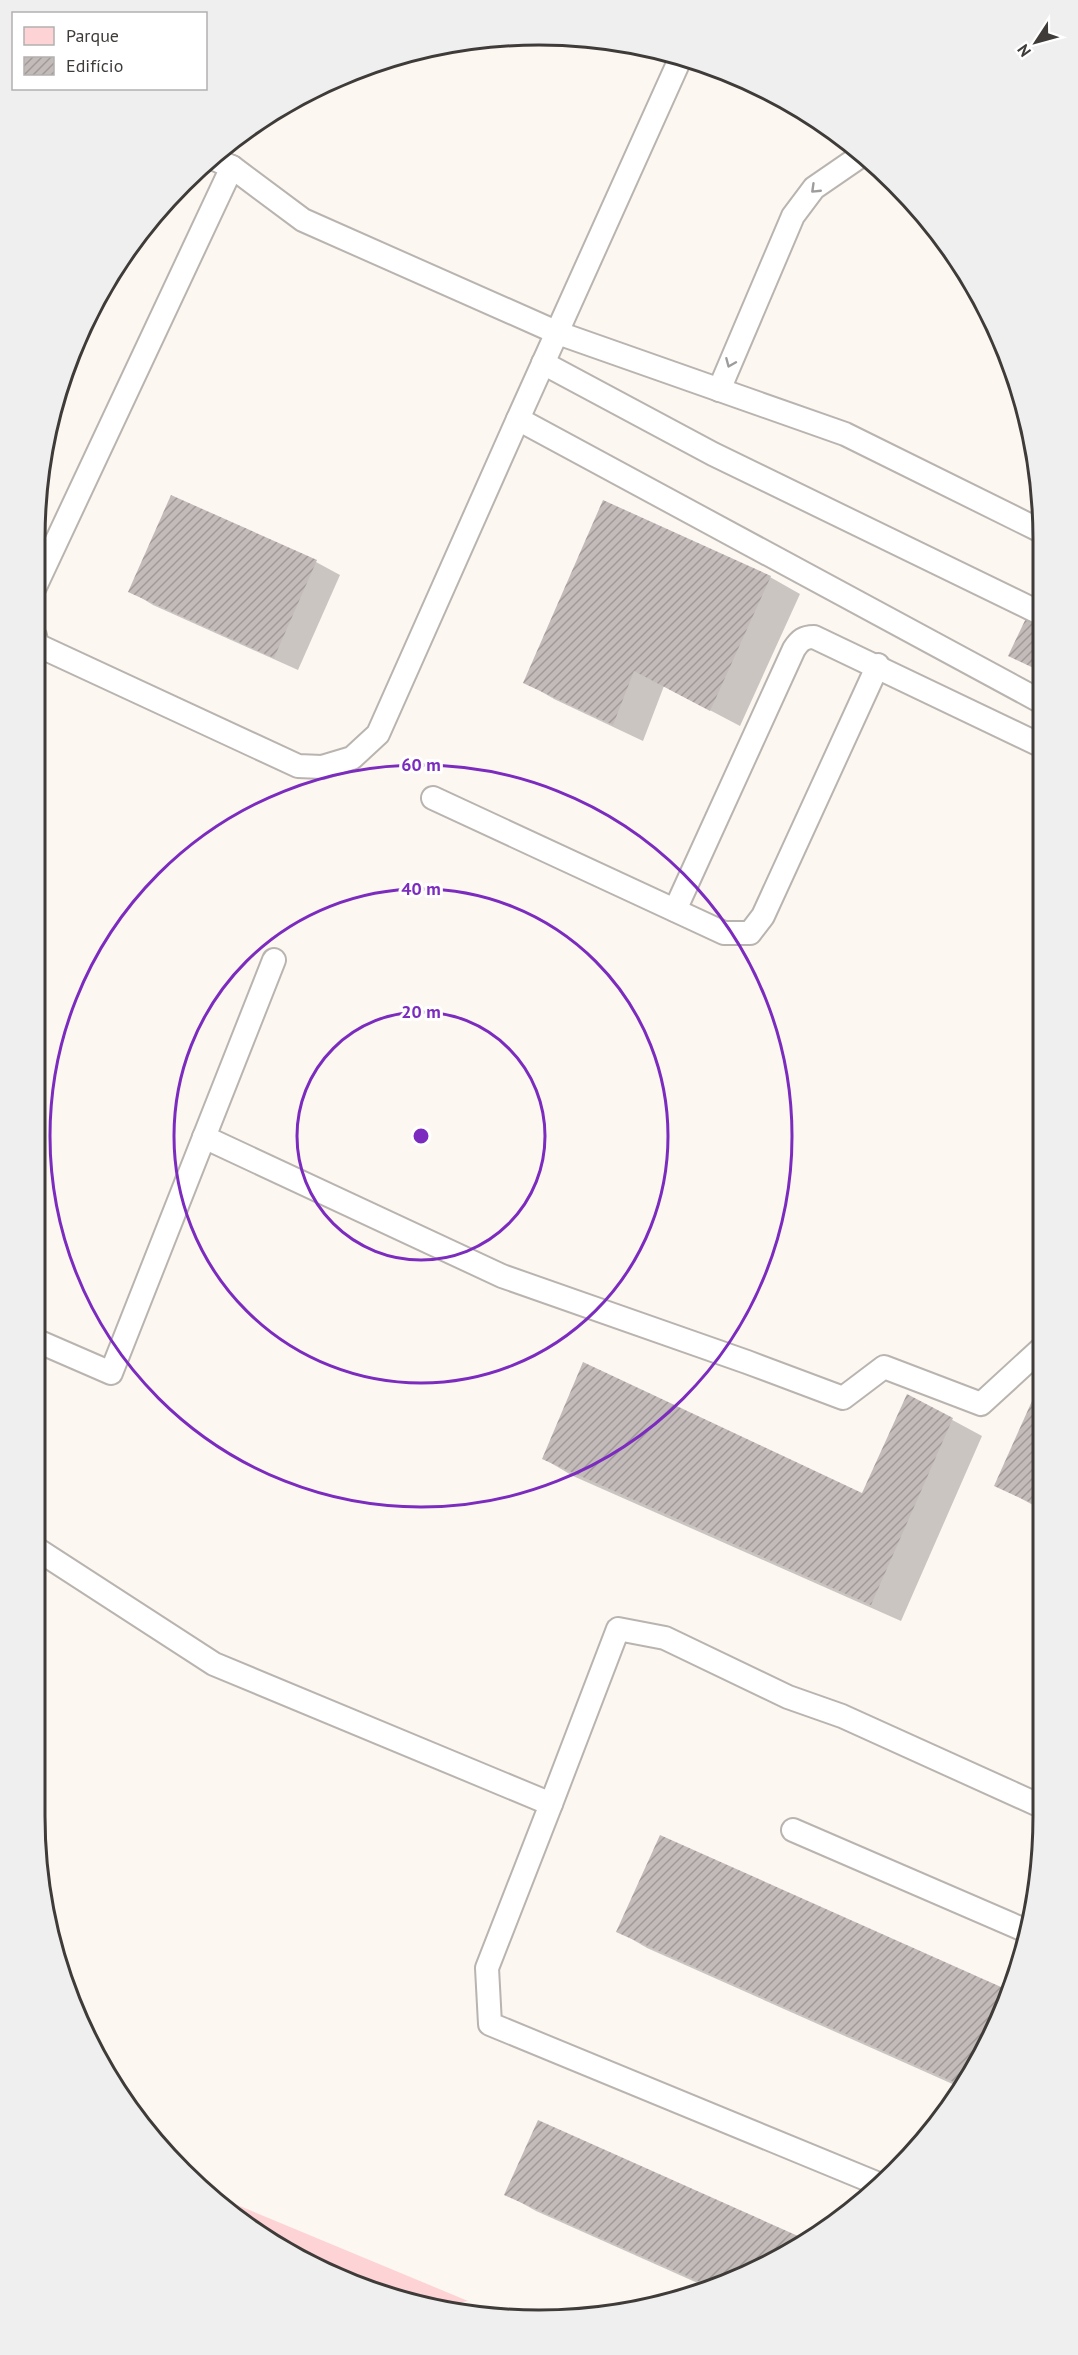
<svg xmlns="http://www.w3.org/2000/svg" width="1078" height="2355" font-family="'PT Sans',sans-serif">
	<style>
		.green { fill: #fdd3d5 }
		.shadow { fill: #0003 }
		.building { fill: url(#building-hatch) }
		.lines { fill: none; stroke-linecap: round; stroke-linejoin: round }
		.service-casing { stroke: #b9b4af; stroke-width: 26 }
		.service { stroke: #fff; stroke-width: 22 }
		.oneway { stroke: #9e9d9c }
		.ring { fill: none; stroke: #7b2cbf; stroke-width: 3 }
		.rim { fill: none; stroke: #3e3b39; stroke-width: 3 }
		.centre { fill: #7b2cbf; stroke: #fff; stroke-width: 3 }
		.ring-label { font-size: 18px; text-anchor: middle; font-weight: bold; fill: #7b2cbf; stroke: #fff; stroke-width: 6; stroke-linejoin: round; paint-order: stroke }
	</style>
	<defs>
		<pattern id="building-hatch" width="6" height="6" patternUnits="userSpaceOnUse" patternTransform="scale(1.5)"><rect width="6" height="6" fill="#c3bbb9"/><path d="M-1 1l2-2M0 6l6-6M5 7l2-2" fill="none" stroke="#a09997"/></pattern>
	</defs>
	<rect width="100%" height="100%" fill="#fdf7f2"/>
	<path class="green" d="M218,2197l250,104 -34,7 -147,-55z"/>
	<g class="shadow">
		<path d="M172,497l144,65 24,13 -42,95 -145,-65 -23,-14z"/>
		<path d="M770,577l30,17 -60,132 -76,-40 -21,55 -89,-42 -29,-17z"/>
		<path d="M1037,1394l5,2v114l-46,-25z"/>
		<path d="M908,1396l74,40 -81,185 -328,-145 -29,-17 319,36z"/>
		<path d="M660,1837l350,156 -5,16 -48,77 -310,-138 -29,-17z"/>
		<path d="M506,2194l299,47 -14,12 -80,36 -175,-78z"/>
	</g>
	<g class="building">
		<path d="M171,495l146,65 -43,98 -146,-66z"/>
		<path d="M603,500l168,76 -61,135 -76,-40 -21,54 -90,-42z"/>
		<path d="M1028,614l12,5v52l-32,-15z"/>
		<path d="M583,1362l279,131 45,-99 46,24 -82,187 -329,-146z"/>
		<path d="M1036,1392l6,3v113l-48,-22z"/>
		<path d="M660,1835l350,156 -5,18 -47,75 -342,-152z"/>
		<path d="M538,2120l269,120 -16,13 -77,35 -210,-93z"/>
	</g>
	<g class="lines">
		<defs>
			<g id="service">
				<path d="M212,158l20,9 71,53 255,113 287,101 194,96"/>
				<path d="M543,363l170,91 327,159"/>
				<path d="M719,390l74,-174 21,-28 48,-33"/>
				<path d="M518,419l163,-362"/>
				<path d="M35,587l197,-420"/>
				<path d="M35,636l2,9 261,121 24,1 30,-9 26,-24 140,-315 522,282"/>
				<path d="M433,798l291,135h26l13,-17 115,-251"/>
				<path d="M675,910l119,-261c6,-9 10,-12 20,-12l226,108"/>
				<path d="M204,1137l298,139 245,86 96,36 41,-31 97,37 61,-56"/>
				<path d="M35,1340l76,33 163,-413"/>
				<path d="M35,1548l179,116 337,140 -64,164 3,56 386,159"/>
				<path d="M551,1804l67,-175 47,9 123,59 54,19 201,91"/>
				<path d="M793,1830l236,102"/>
			</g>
		</defs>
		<use href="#service" class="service-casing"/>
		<use href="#service" class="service"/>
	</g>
	<defs><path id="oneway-chevron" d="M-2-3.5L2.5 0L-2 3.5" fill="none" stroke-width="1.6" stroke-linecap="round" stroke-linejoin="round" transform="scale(1.5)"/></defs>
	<g class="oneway">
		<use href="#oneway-chevron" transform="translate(815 189) rotate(136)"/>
		<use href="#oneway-chevron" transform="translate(730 363) rotate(113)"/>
	</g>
	<g class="ring">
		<circle cx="421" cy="1136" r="124"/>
		<circle cx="421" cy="1136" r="247"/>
		<circle cx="421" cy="1136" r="371"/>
	</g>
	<path d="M0 0H1078V2355H0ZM539 45H539A494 494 0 0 1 1033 539V1816A494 494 0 0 1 539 2310H539A494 494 0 0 1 45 1816V539A494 494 0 0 1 539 45Z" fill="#f0efef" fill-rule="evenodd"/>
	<path class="rim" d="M539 45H539A494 494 0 0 1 1033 539V1816A494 494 0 0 1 539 2310H539A494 494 0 0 1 45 1816V539A494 494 0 0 1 539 45Z"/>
	<circle cx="421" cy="1136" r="9" class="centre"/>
	<g class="ring-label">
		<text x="421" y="771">60 m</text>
		<text x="421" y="895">40 m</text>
		<text x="421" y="1018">20 m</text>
	</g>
	<rect x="12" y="12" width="195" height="78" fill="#ffffff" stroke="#b2b1b0" stroke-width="1.5"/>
	<rect x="24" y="27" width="30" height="18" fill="#fdd3d5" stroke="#b2b1b0" stroke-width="1.5"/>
	<text x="66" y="42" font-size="18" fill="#3e3b39">Parque</text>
	<rect x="24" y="57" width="30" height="18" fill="url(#building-hatch)" stroke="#b2b1b0" stroke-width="1.5"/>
	<text x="66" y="72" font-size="18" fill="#3e3b39">Edifício</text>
	<g transform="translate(1036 42) rotate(234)" stroke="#ffffff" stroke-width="4.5" paint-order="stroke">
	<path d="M0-4.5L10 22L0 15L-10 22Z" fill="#3e3b39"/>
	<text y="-9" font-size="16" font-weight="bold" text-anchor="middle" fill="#3e3b39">N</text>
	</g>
</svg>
